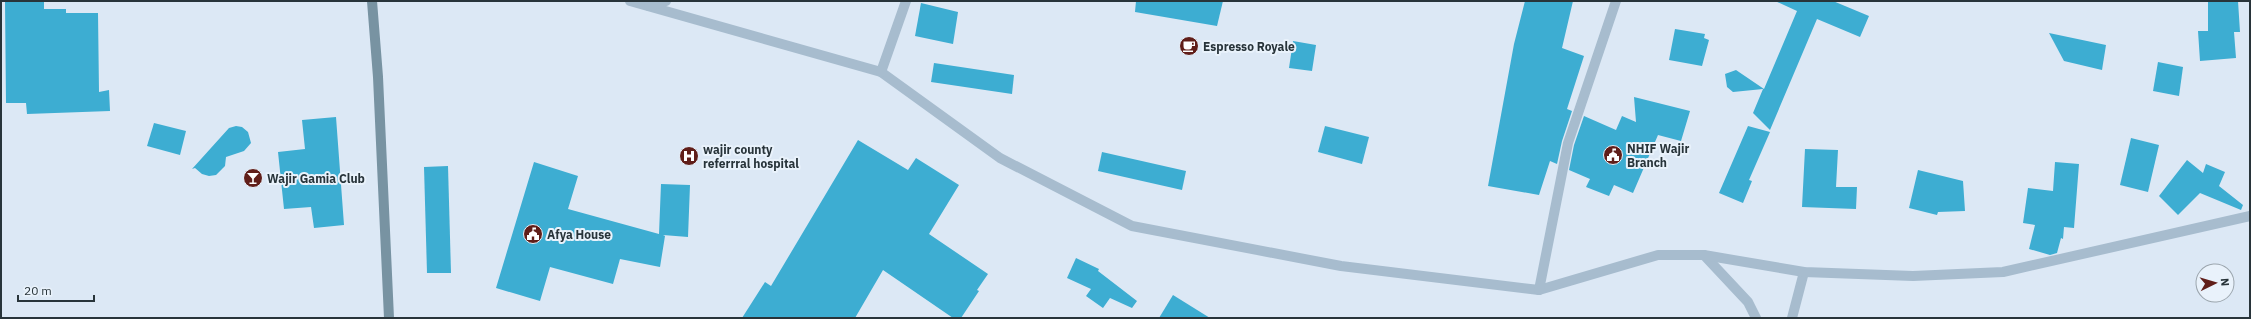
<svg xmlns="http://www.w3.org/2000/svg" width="2251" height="319" font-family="'IBM Plex Sans',sans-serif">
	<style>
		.building { fill: #3dadd2 }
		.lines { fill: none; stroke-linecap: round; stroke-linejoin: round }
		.lane { stroke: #a7bcce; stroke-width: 10 }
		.street { stroke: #a7bcce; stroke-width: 10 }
		.secondary { stroke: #7893a2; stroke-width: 10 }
		.labels { text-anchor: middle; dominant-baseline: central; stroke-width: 4; stroke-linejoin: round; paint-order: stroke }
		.poi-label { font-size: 12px; font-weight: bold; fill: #28343a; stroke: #e9f2fb; text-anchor: start }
	</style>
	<rect width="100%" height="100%" fill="#dce8f5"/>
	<g class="building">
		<path d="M5,1h39v8h22v4h32l1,79 10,-2 1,21 -83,3 -1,-11h-20z"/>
		<path d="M1136,1h87l-6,25 -82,-14z"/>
		<path d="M1525,1h48l-11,47 22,8 -17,53 5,2 -10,30 -5,23 -7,-3 -11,34 -51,-9 26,-142z"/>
		<path d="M1775,1h58l36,15 -9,21 -43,-18 -47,111 -17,-17 10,-24 -30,3 -6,-5 -2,-13 11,-4 28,19 33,-78z"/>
		<path d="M2208,1h30l2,31h-6l2,26 -36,3 -2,-30h10z"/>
		<path d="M921,3l37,9 -5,32 -38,-8z"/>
		<path d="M1675,29l30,5 -1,4 5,2 -7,26 -33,-6z"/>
		<path d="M2049,33l57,12 -4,25 -38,-9z"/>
		<path d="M1293,41l23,4 -4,26 -23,-3z"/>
		<path d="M2158,62l25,5 -4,29 -26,-5z"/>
		<path d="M934,63l80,12 -2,19 -81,-12z"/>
		<path d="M1634,97l56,14 -9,30 -23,-6 -25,58 -19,-8 -5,11 -23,-9 4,-8 -21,-9 5,-25 10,-29 32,14 6,-14 14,6z"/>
		<path d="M336,117l8,108 -30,3 -3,-21 -27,2 -6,-57 27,-3 -3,-29z"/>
		<path d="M154,123l32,8 -6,24 -33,-9z"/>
		<path d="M236,126l6,1 6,5 3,11 -7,8 -18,6 -1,9 -9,9 -7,1 -7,-2 -7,-6 -3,1 37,-41z"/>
		<path d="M1325,126l44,11 -7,27 -44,-12z"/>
		<path d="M1748,126l22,6 -21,48 3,1 -9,22 -24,-10z"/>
		<path d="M2131,138l28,7 -11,47 -28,-7z"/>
		<path d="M858,140l50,30 8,-12 43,27 -30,49 59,40 -11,16 2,1 -18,27h-8l-70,-48 -28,48h-113l23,-36 6,4z"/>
		<path d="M1805,149l33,1 -2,37h21l-1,22 -54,-2z"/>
		<path d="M1102,152l84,19 -4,19 -84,-19z"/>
		<path d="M2187,160l16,13 3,-9 19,8 -6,14 24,19 -2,5 -41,-17 -22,22 -19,-19z"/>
		<path d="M534,162l44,14 -10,33 91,25 2,-50 29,1 -2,52 -25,-2 2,1 -5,31 -40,-8 -7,25 -63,-17 -10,34 -44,-13z"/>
		<path d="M2055,162l24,2 -5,64 -10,-1 -1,12 -2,-1 -4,15 -7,2 -21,-6 6,-24 -12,-2 5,-35 25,3z"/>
		<path d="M448,166l3,107h-24l-3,-106z"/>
		<path d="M1918,170l45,11 2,30 -27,1 -1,3 -28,-7z"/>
		<path d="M1076,258l23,11 -1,2 39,30 -5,7 -22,-10 -7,10 -17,-12 5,-7 -24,-11z"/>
		<path d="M1173,295l37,23h-51z"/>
	</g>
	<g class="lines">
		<g class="lane">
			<path d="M1704,255l44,47 8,16"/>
			<path d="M1792,318l12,-46"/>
		</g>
		<g class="street">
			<path d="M630,1l251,71 119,86 132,68 209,40 198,24 119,-35h46l100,17 109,4 90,-4 247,-56"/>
			<path d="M649,6l17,-5"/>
			<path d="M881,72l25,-71"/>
			<path d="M1539,290l29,-147 48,-142"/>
		</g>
		<path class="secondary" d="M372,1l6,76 11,241"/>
	</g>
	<defs>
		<symbol id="cafe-disc" viewBox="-11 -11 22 22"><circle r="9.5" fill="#601e19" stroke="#e9f2fb"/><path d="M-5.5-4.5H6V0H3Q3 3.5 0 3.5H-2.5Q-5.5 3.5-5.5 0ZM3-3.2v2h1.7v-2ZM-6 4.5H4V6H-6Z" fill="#fff"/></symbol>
		<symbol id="civic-disc" viewBox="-11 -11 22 22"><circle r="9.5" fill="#601e19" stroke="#e9f2fb"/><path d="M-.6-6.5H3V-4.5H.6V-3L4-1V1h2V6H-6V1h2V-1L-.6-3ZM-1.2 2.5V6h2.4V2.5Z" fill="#fff"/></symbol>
		<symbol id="hospital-disc" viewBox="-11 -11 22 22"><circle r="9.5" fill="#601e19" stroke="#e9f2fb"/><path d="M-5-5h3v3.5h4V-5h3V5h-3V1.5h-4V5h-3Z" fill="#fff"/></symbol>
		<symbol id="bar-disc" viewBox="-11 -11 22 22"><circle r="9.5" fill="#601e19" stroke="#e9f2fb"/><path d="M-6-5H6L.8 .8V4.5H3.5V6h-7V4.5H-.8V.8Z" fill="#fff"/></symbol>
	</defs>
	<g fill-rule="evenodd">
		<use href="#cafe-disc" x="1178" y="35" width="22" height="22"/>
		<use href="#civic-disc" x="1602" y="144" width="22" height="22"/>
		<use href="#hospital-disc" x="678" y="145" width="22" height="22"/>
		<use href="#bar-disc" x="242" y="167" width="22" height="22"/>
		<use href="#civic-disc" x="522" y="223" width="22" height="22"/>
	</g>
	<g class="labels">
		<g class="poi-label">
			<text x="1203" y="46">Espresso Royale</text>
			<text x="1627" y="148">NHIF Wajir<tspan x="1627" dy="14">Branch</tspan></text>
			<text x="703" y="149">wajir county<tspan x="703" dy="14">referrral hospital</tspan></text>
			<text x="267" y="178">Wajir Gamia Club</text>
			<text x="547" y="234">Afya House</text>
		</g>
	</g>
	<rect width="2251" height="319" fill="none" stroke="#28343a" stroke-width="4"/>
	<g transform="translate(2215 283) rotate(85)"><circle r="19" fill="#e9f2fb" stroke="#9ca6ae"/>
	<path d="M0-3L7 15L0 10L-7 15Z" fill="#601e19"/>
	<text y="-6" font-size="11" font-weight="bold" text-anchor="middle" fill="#28343a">N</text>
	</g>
	<path d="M18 295v6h76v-6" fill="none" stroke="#28343a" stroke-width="2"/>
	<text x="24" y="295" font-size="12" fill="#28343a" stroke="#e9f2fb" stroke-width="3" paint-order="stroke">20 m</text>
</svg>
